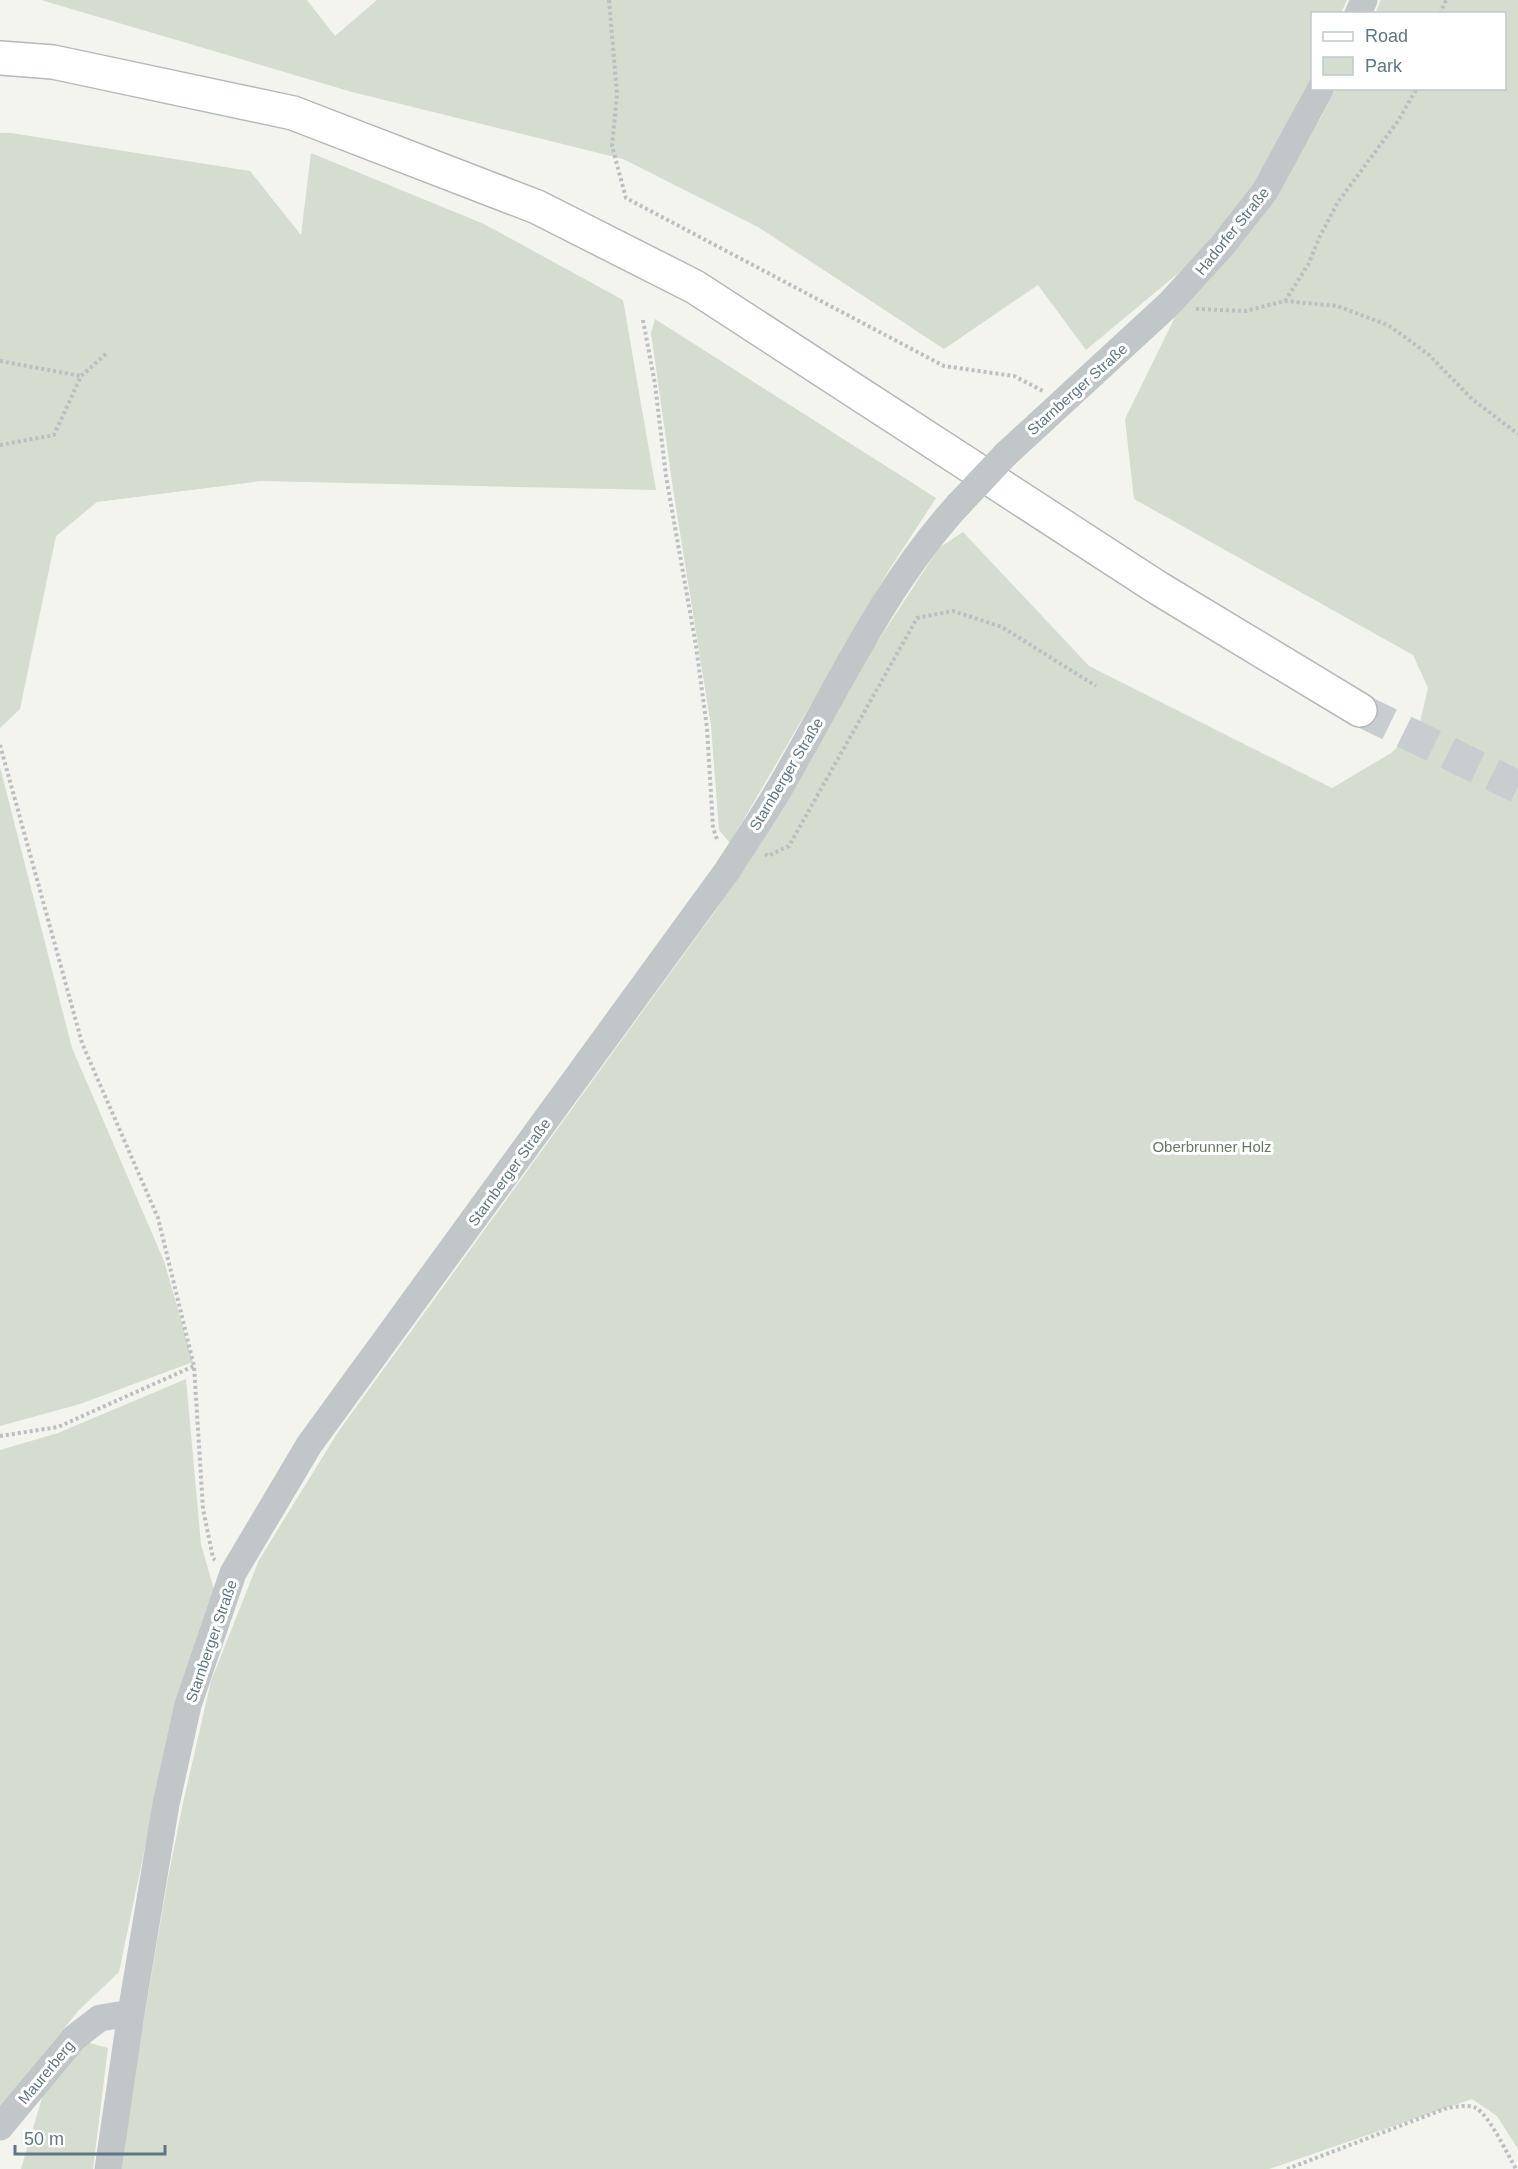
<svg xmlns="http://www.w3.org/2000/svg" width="1518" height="2169" font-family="Helvetica,sans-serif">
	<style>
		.green { fill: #d5dcd0 }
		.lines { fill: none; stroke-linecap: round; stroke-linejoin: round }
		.primary-tunnel { stroke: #c8cecf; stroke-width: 33; stroke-dasharray: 33 16; stroke-linecap: butt }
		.primary-casing { stroke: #b4b9bc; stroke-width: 36 }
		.path { stroke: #bcbfc1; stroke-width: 4; stroke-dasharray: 3 3; stroke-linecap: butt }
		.tertiary { stroke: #c1c6c8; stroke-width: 27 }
		.primary { stroke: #fff; stroke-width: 33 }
		.tertiary-bridge { stroke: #c1c6c8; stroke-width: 27 }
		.labels { text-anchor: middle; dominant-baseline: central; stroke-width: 6; stroke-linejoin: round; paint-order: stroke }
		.street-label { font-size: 15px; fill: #607783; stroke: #fff }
		.park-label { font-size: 15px; fill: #677a60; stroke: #fff }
	</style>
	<rect width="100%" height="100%" fill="#f4f4ef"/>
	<g class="green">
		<path d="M41,0h266l28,36 42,-36h970l-6,13 -29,1v68l-11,28 -78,126 -137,114 -48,-65 -94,64 -186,-122 -135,-68 -271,-67z"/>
		<path d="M1381,0h137v2149l-21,-33 -25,-17 -203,70h-1148l14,-99 33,-192 15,-75 28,-122 48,-121 79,-128 378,-522 81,-125 73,-132 69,-105 24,-16 126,134 243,122 59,-35 28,-27 9,-38 -15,-33 -279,-156 -9,-80 50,-102 73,-83 72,-115 16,-30 168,-1v-74l-129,-1z"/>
		<path d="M0,133h11l239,38 51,64 10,-82 173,71 139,76 33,190 -395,-9 -164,21 -41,34 -36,173 -20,19z"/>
		<path d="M655,319l281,179 -47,72 -159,273 -11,-13 -8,-104 -38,-237 -22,-156z"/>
		<path d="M0,767l72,281 92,213 29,101 -113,42 -80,22z"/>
		<path d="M186,1379l15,165 14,49 -51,163 -45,216 -40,38 -79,97v-657l58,-17z"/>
		<path d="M86,2042l22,6 -15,121h-72l23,-78z"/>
	</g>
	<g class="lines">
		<path class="primary-tunnel" d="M1360,710l158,77"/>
		<defs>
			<path id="primary" d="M0,58l53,4 240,51 244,94 158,80 463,301 202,122"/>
		</defs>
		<use href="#primary" class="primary-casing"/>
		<g class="path">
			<path d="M609,0l8,94 -5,52 14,52 318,168 70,10 29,15"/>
			<path d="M1440,14l6,-14"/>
			<path d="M1285,301l23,-36 12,-29 18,-34 60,-81 19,-33"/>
			<path d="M1196,309l50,2 39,-10 52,5 51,19 40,29 44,45 46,35"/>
			<path d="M643,320l12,64 11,92 30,170 11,82 6,100 5,14"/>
			<path d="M0,361l81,15"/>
			<path d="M0,445l54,-10 27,-59 25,-22"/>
			<path d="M0,745l82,298 76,175 36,148 9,143 10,49 2,2"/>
			<path d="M765,854l3,2 21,-10 128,-228 36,-7 49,16 94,59"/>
			<path d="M0,1436l58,-9 136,-61"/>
			<path d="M1287,2169l160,-61c8,-1 21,-4 29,0 13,7 32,47 40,61"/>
		</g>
		<g class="tertiary">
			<path d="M1358,14l6,-14"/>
			<path d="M1006,454l163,-150 53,-58 43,-55 56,-103"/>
			<path d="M0,2127l74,-89 26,-20 31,-5"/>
			<path d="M108,2169l23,-156 35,-209 22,-99 45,-132 76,-128 418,-574c21,-33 44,-66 63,-101 52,-91 97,-187 168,-265"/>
		</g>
		<use href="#primary" class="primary"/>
		<path class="tertiary-bridge" d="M958,505l48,-51"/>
	</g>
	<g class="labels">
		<g class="street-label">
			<text transform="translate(1232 231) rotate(-51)">Hadorfer Straße</text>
			<text transform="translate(1077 389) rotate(-42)">Starnberger Straße</text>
			<text transform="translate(786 774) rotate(-59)">Starnberger Straße</text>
			<text transform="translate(509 1172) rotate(-54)">Starnberger Straße</text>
			<text transform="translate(211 1641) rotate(-71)">Starnberger Straße</text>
			<text transform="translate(46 2072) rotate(-50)">Maurerberg</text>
		</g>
		<g class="park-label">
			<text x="1212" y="1146">Oberbrunner Holz</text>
		</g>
	</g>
	<rect x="1311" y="12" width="195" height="78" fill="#ffffff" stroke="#bfc9cd" stroke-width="1.5"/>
	<rect x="1323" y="32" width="30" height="9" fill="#ffffff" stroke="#bfc9cd" stroke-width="1.5"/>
	<text x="1365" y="42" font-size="18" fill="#607783">Road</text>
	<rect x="1323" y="57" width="30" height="18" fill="#d5dcd0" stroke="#bfc9cd" stroke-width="1.5"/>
	<text x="1365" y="72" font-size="18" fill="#607783">Park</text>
	<path d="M15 2145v9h150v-9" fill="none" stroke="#607783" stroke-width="3"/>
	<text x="24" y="2145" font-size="18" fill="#607783" stroke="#ffffff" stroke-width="4.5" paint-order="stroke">50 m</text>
</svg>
